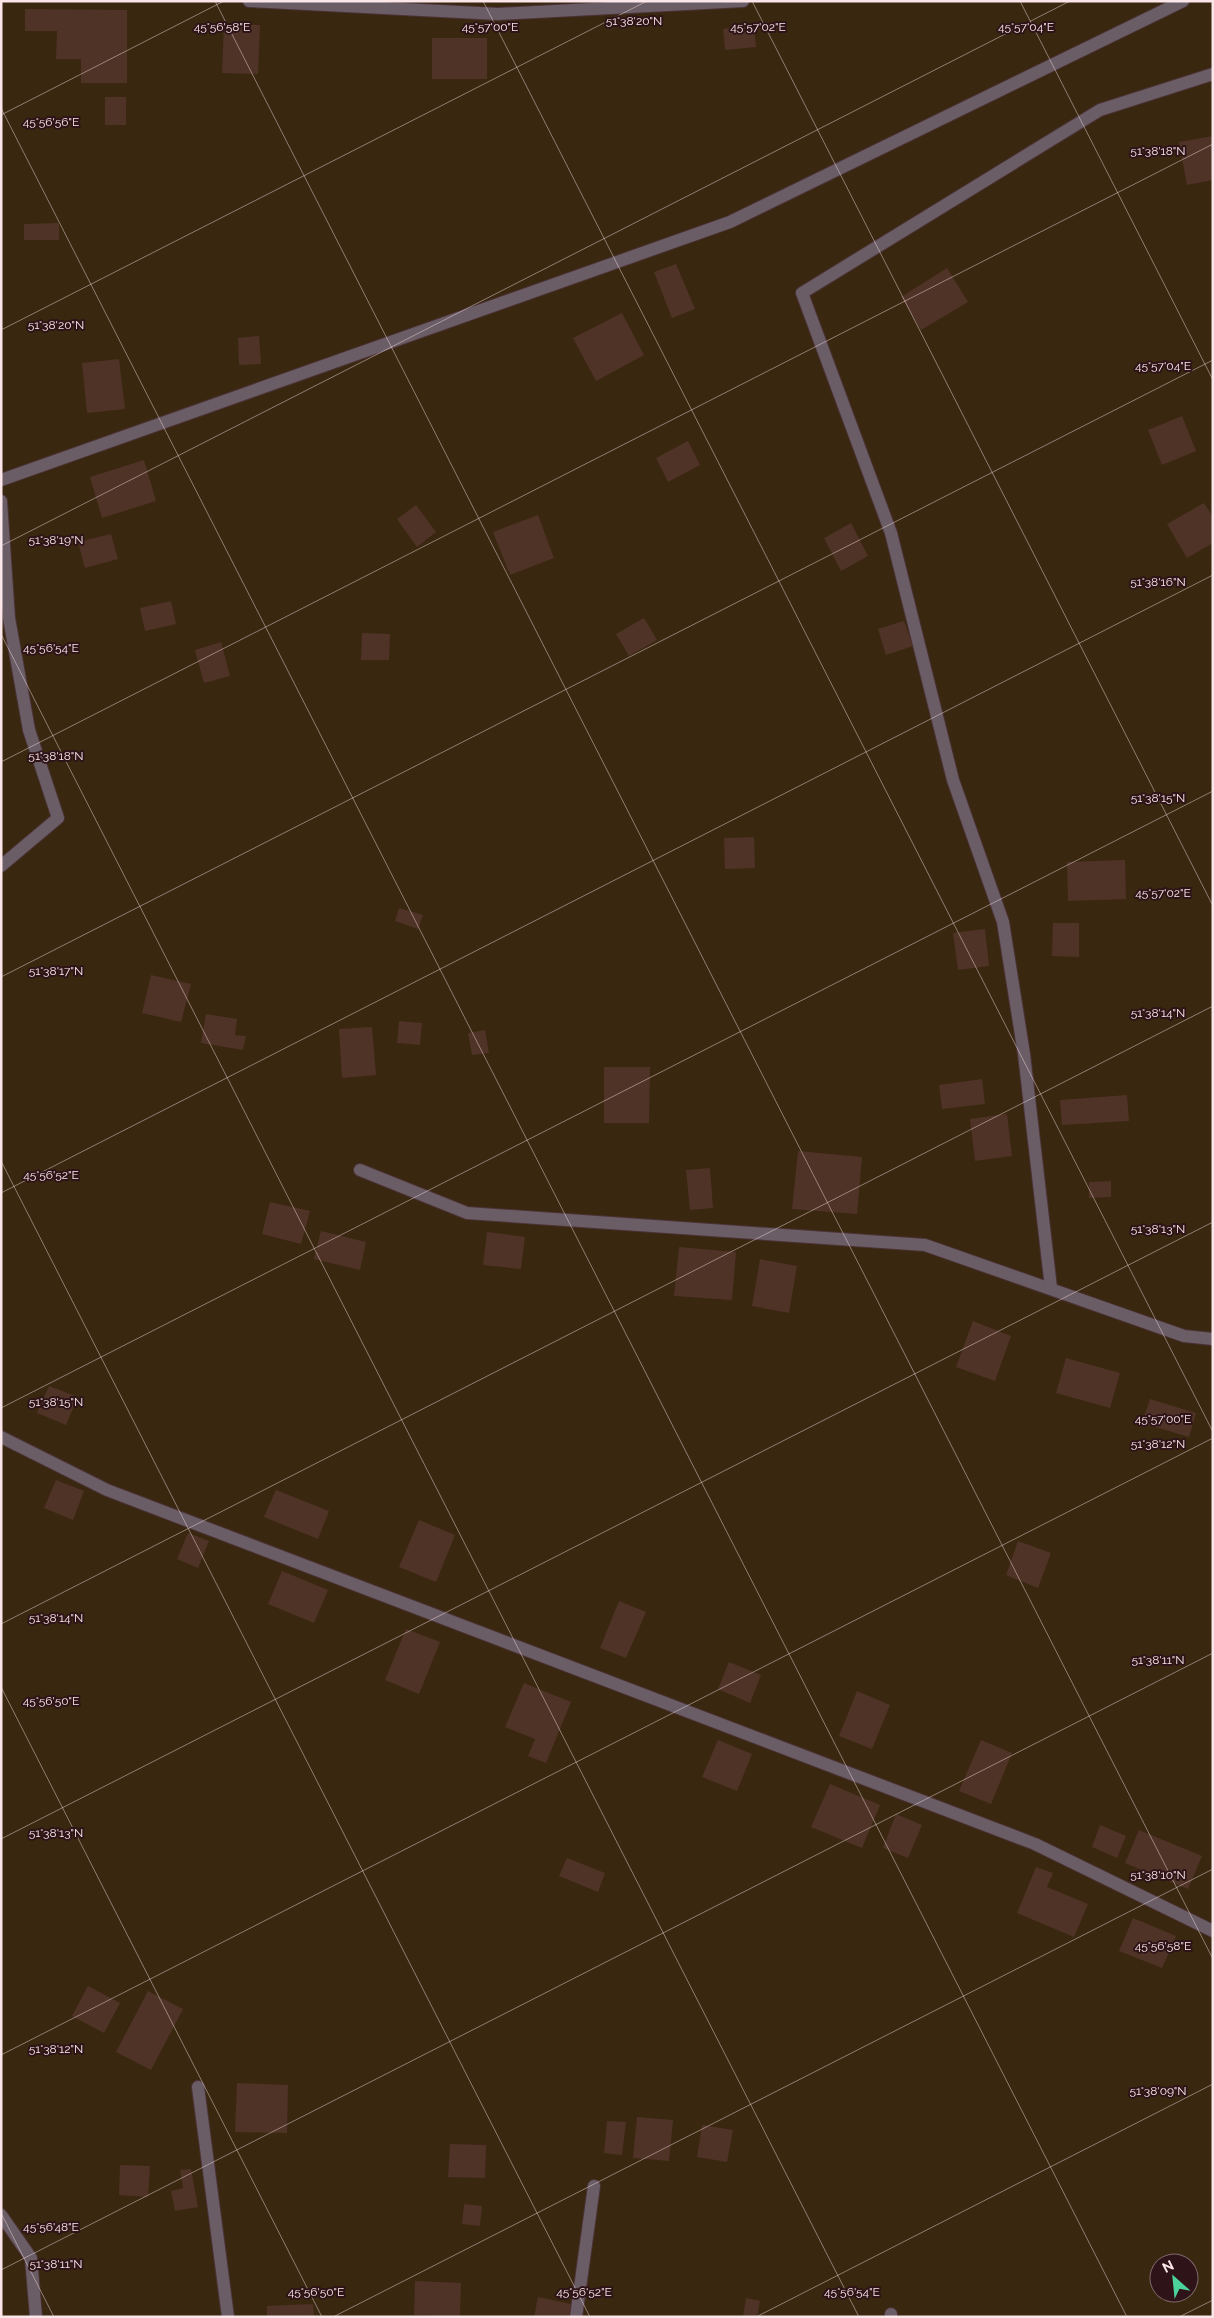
<svg xmlns="http://www.w3.org/2000/svg" width="1214" height="2318" font-family="Raleway,sans-serif">
	<style>
		.green { fill: #392710; fill-rule: evenodd }
		.building { fill: #503327 }
		.lines { fill: none; stroke-linecap: round; stroke-linejoin: round }
		.lane-casing { stroke: #4b3235; stroke-width: 14 }
		.street-casing { stroke: #4b3235; stroke-width: 14 }
		.lane { stroke: #6b5d65; stroke-width: 12 }
		.street { stroke: #6b5d65; stroke-width: 12 }
		.ticks { fill: none; stroke: #fbe7e9; stroke-width: 1; stroke-opacity: 0.45 }
		.ticks-label { font-size: 12px; text-anchor: middle; fill: #fbe7e9; stroke: #2e1418; stroke-width: 4; stroke-linejoin: round; paint-order: stroke }
	</style>
	<rect width="100%" height="100%" fill="#2e1418"/>
	<path class="green" d="M1,1h1212v2316h-1212zM1159,2263h30v30h-30z"/>
	<g class="building">
		<path d="M25,9l102,1v73h-46v-24h-25l1,-28h-32z"/>
		<path d="M224,24l36,1 -2,49 -36,-1z"/>
		<path d="M754,25l2,22 -31,3 -2,-21z"/>
		<rect x="432" y="38" width="55" height="41"/>
		<rect x="105" y="97" width="21" height="28"/>
		<path d="M1213,136v44l-26,5 -8,-43z"/>
		<path d="M59,223v17h-35v-16z"/>
		<path d="M676,264l19,45 -23,9 -18,-46z"/>
		<path d="M947,268l21,34 -47,28 -20,-33z"/>
		<path d="M622,313l22,42 -48,26 -23,-43z"/>
		<path d="M259,336l2,28 -22,1 -1,-27z"/>
		<path d="M119,359l6,50 -38,4 -5,-50z"/>
		<path d="M1182,416l14,35 -34,14 -14,-35z"/>
		<path d="M688,441l12,24 -32,17 -12,-24z"/>
		<path d="M144,460l12,41 -54,17 -12,-41z"/>
		<path d="M1204,503l9,14v26l-26,15 -20,-34z"/>
		<path d="M416,505l20,27 -19,15 -20,-28z"/>
		<path d="M538,515l16,43 -44,17 -17,-43z"/>
		<path d="M851,523l17,33 -27,15 -17,-33z"/>
		<path d="M111,534l7,25 -33,9 -7,-26z"/>
		<path d="M171,601l5,23 -31,7 -5,-23z"/>
		<path d="M644,618l13,22 -28,16 -13,-22z"/>
		<path d="M904,621l9,25 -27,9 -8,-26z"/>
		<path d="M362,633l28,1 -1,26h-28z"/>
		<path d="M221,642l9,34 -26,7 -9,-33z"/>
		<path d="M754,837l1,31 -30,1 -1,-31z"/>
		<path d="M1125,860l1,39 -58,2 -1,-39z"/>
		<path d="M399,908l24,7 -5,14 -23,-8z"/>
		<path d="M1053,923h26v34l-27,-1z"/>
		<path d="M985,929l4,37 -31,4 -5,-37z"/>
		<path d="M151,975l40,9 -10,38 -39,-9z"/>
		<path d="M206,1014l31,5 -2,16 11,1 -3,14 -42,-7z"/>
		<path d="M399,1021l23,2 -2,22 -23,-2z"/>
		<path d="M372,1027l4,48 -34,3 -3,-49z"/>
		<path d="M485,1030l4,23 -17,2 -4,-22z"/>
		<path d="M604,1067h46l-1,56h-45z"/>
		<path d="M982,1079l3,25 -43,5 -3,-24z"/>
		<path d="M1127,1095l2,26 -67,4 -2,-25z"/>
		<path d="M1007,1114l5,42 -37,5 -5,-42z"/>
		<path d="M798,1151l64,6 -5,57 -65,-5z"/>
		<path d="M710,1168l3,40 -23,2 -4,-40z"/>
		<path d="M1111,1181v16l-22,1v-16z"/>
		<path d="M270,1202l40,9 -9,33 -39,-10z"/>
		<path d="M321,1231l45,11 -6,28 -46,-11z"/>
		<path d="M487,1232l38,5 -4,32 -38,-4z"/>
		<path d="M679,1247l57,5 -4,48 -58,-4z"/>
		<path d="M760,1259l37,7 -8,47 -37,-7z"/>
		<path d="M973,1321l38,15 -16,45 -39,-14z"/>
		<path d="M1066,1358l54,15 -10,35 -54,-15z"/>
		<path d="M49,1386l29,11 -12,28 -29,-12z"/>
		<path d="M1150,1399l46,14 -7,24 -47,-14z"/>
		<path d="M56,1480l28,11 -11,29 -29,-12z"/>
		<path d="M276,1490l53,21 -11,28 -54,-22z"/>
		<path d="M419,1520l36,15 -19,47 -37,-15z"/>
		<path d="M188,1533l21,8 -11,27 -21,-9z"/>
		<path d="M1018,1541l33,12 -13,35 -32,-13z"/>
		<path d="M282,1571l46,19 -14,33 -46,-19z"/>
		<path d="M619,1601l27,11 -20,46 -26,-10z"/>
		<path d="M406,1629l34,13 -21,52 -34,-14z"/>
		<path d="M729,1662l32,13 -11,28 -32,-14z"/>
		<path d="M524,1683l47,19 -25,61 -18,-7 7,-17 -30,-12z"/>
		<path d="M857,1691l33,14 -18,44 -33,-13z"/>
		<path d="M718,1740l34,14 -15,37 -35,-14z"/>
		<path d="M981,1740l31,13 -21,51 -32,-13z"/>
		<path d="M830,1784l50,21 -18,43 -51,-21z"/>
		<path d="M896,1814l26,11 -14,33 -25,-10z"/>
		<path d="M1100,1825l26,11 -9,22 -25,-11z"/>
		<path d="M1139,1830l63,26 -14,33 -63,-26z"/>
		<path d="M567,1858l38,15 -7,19 -39,-16z"/>
		<path d="M1036,1867l17,6 -6,14 41,17 -14,33 -57,-24z"/>
		<path d="M1133,1918l43,18 -14,32 -43,-17z"/>
		<path d="M88,1986l32,17 -16,30 -32,-17z"/>
		<path d="M148,1991l35,18 -32,61 -35,-18z"/>
		<path d="M237,2083l51,2 -1,48 -52,-1z"/>
		<path d="M637,2117l36,3 -4,41 -36,-3z"/>
		<path d="M607,2121l19,1 -4,33 -18,-2z"/>
		<path d="M702,2125l31,5 -6,32 -30,-5z"/>
		<path d="M450,2144l36,1 -1,33 -37,-1z"/>
		<path d="M120,2165l30,1 -2,31 -29,-2z"/>
		<path d="M191,2169l7,38 -23,4 -4,-20 12,-3 -3,-18z"/>
		<path d="M464,2204l18,2 -2,20 -18,-2z"/>
		<path d="M415,2281l46,2 -1,34 -46,-2z"/>
		<path d="M538,2297l33,7 -2,13h-35z"/>
		<path d="M746,2298l14,3 -3,16h-14z"/>
		<path d="M313,2304l1,13h-47v-11z"/>
	</g>
	<g class="lines">
		<defs>
			<g id="lane">
				<path d="M249,1l249,13 245,-13"/>
				<path d="M1,480l729,-258 453,-221"/>
				<path d="M360,1170l107,43 458,32 259,91 29,3"/>
				<path d="M1051,1288l-27,-234 -21,-132 -50,-142 -62,-247 -89,-240 298,-183 113,-36"/>
				<path d="M1,1437l106,53 928,354 178,87"/>
				<path d="M198,2087l30,230"/>
				<path d="M1,2215l30,43 5,59"/>
				<path d="M576,2317l18,-131"/>
				<path d="M891,2317v-3"/>
			</g>
			<path id="street" d="M1,501l8,117 20,112 29,88 -57,48"/>
		</defs>
		<use href="#lane" class="lane-casing"/>
		<use href="#street" class="street-casing"/>
		<use href="#lane" class="lane"/>
		<use href="#street" class="street"/>
	</g>
	<path class="ticks" d="M215,1l998,1958M483,1l730,1431M752,1l461,905M1020,1l193,379M1,108l1126,2209M1,115l223,-114M1,330l646,-329M1,546l1069,-545M1,634l858,1683M1,762l1212,-618M1,977l1212,-617M1,1161l589,1156M1,1193l1212,-618M1,1408l1212,-617M1,1624l1212,-618M1,1687l321,630M1,1839l1212,-617M1,2055l1212,-617M1,2213l53,104M1,2270l1212,-617M333,2317l880,-448M756,2317l457,-233M1179,2317l34,-17"/>
	<g class="ticks-label">
		<text x="634" y="25">51°38'20"N</text>
		<text x="222" y="31">45°56'58"E</text>
		<text x="490" y="31">45°57'00"E</text>
		<text x="758" y="31">45°57'02"E</text>
		<text x="1026" y="31">45°57'04"E</text>
		<text x="51" y="126">45°56'56"E</text>
		<text x="1158" y="155">51°38'18"N</text>
		<text x="56" y="329">51°38'20"N</text>
		<text x="1163" y="370">45°57'04"E</text>
		<text x="56" y="544">51°38'19"N</text>
		<text x="1158" y="586">51°38'16"N</text>
		<text x="51" y="652">45°56'54"E</text>
		<text x="56" y="760">51°38'18"N</text>
		<text x="1158" y="802">51°38'15"N</text>
		<text x="1163" y="897">45°57'02"E</text>
		<text x="56" y="975">51°38'17"N</text>
		<text x="1158" y="1017">51°38'14"N</text>
		<text x="51" y="1179">45°56'52"E</text>
		<text x="1158" y="1233">51°38'13"N</text>
		<text x="56" y="1406">51°38'15"N</text>
		<text x="1163" y="1423">45°57'00"E</text>
		<text x="1158" y="1448">51°38'12"N</text>
		<text x="56" y="1622">51°38'14"N</text>
		<text x="1158" y="1664">51°38'11"N</text>
		<text x="51" y="1705">45°56'50"E</text>
		<text x="56" y="1837">51°38'13"N</text>
		<text x="1158" y="1879">51°38'10"N</text>
		<text x="1163" y="1950">45°56'58"E</text>
		<text x="56" y="2053">51°38'12"N</text>
		<text x="1158" y="2095">51°38'09"N</text>
		<text x="51" y="2231">45°56'48"E</text>
		<text x="56" y="2268">51°38'11"N</text>
		<text x="316" y="2296">45°56'50"E</text>
		<text x="584" y="2296">45°56'52"E</text>
		<text x="852" y="2296">45°56'54"E</text>
	</g>
	<rect width="1214" height="2318" fill="none" stroke="#fbe7e9" stroke-width="5"/>
	<g transform="translate(1174 2278) rotate(333)"><circle r="24" fill="#2e1418" stroke="#80686c"/>
	<path d="M0-4L9 19L0 12L-9 19Z" fill="#4cd39b"/>
	<text y="-8" font-size="14" font-weight="bold" text-anchor="middle" fill="#fbe7e9">N</text>
	</g>
</svg>
